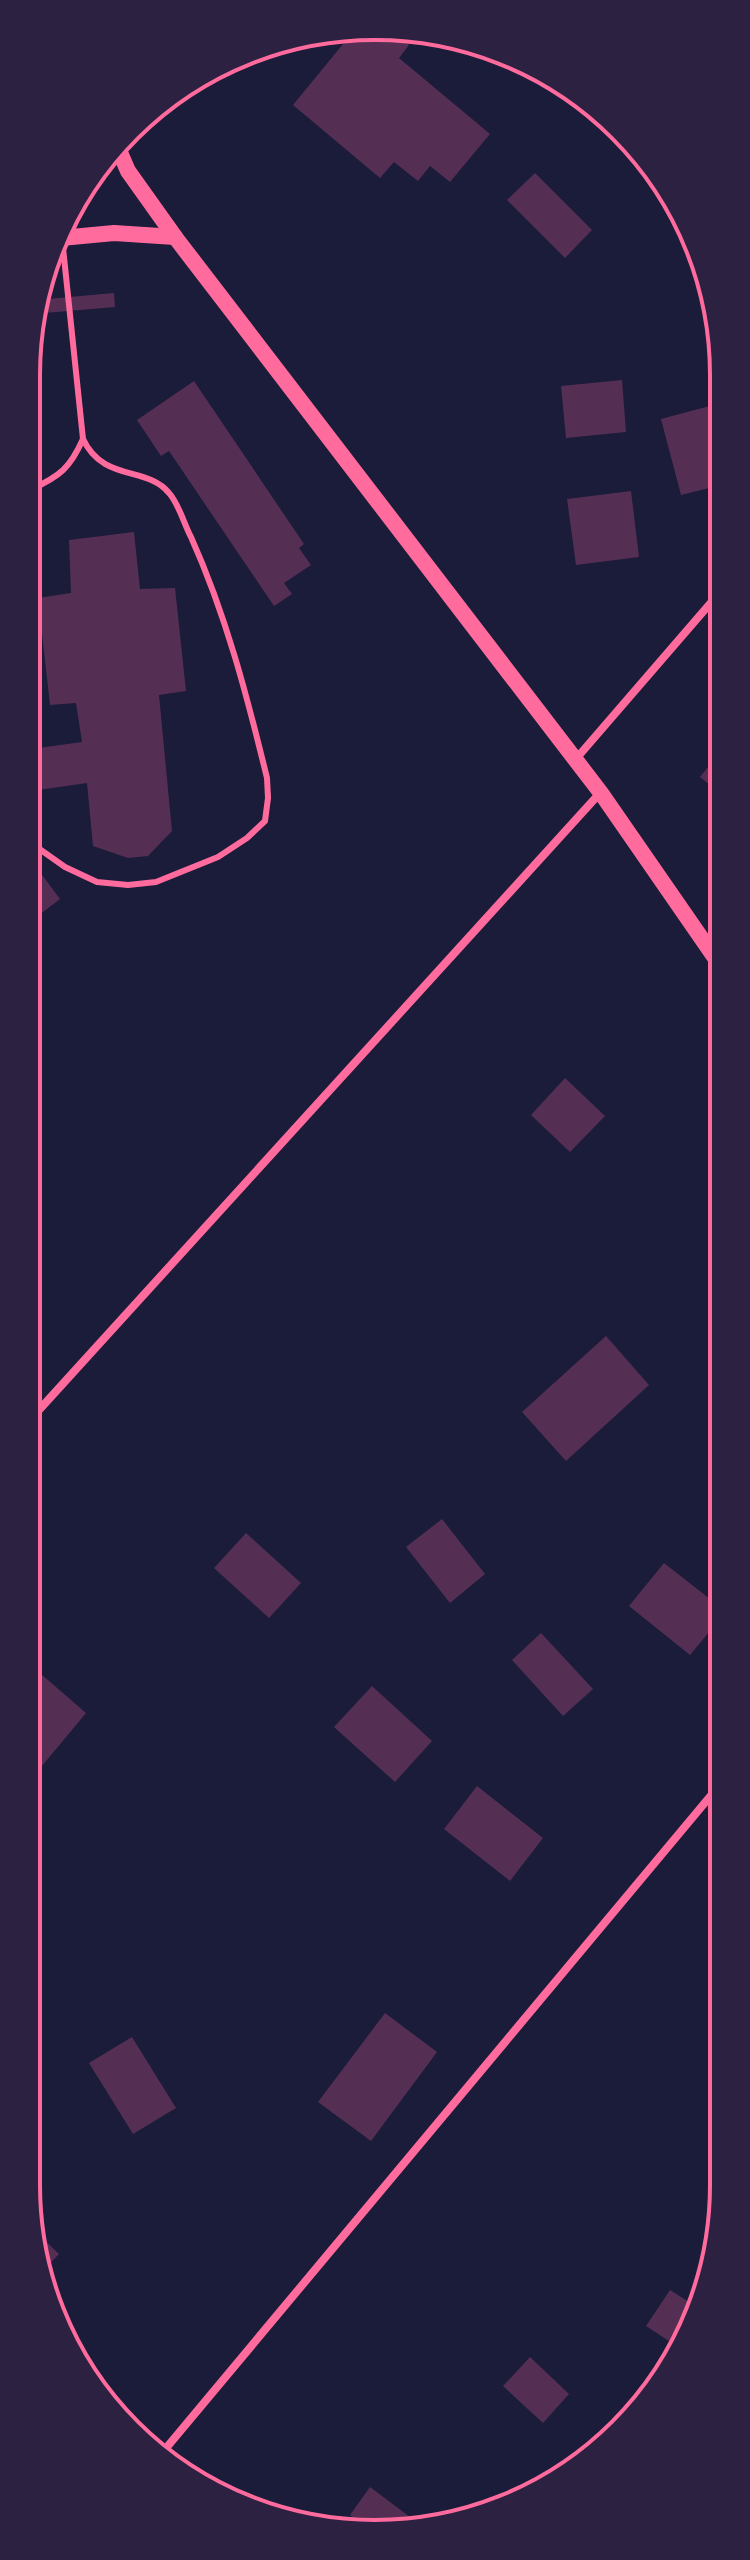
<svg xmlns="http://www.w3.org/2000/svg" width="750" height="2560" font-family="Mulish,sans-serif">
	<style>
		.building { fill: #542f53 }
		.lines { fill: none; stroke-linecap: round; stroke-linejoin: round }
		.service { stroke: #ff6b9d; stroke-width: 6 }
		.minor { stroke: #ff6b9d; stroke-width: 8 }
		.secondary { stroke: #ff6b9d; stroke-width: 16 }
		.rim { fill: none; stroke: #ff6b9d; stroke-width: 4 }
	</style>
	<rect width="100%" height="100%" fill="#1b1b3a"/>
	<g class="building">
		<path d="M352,33h42l15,12 -10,13 91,76 -40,48 -20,-16 -12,15 -24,-19 -14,16 -87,-73z"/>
		<path d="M535,173l57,57 -27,28 -58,-58z"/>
		<path d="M114,293l1,14 -82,7 3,-14z"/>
		<path d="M622,380l4,52 -60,6 -5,-52z"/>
		<path d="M194,381l110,163 -5,4 12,17 -27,18 8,11 -18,12 -105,-155 -8,5 -24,-36z"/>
		<path d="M721,403v82l-40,10 -20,-76z"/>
		<path d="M631,491l8,66 -63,8 -9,-66z"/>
		<path d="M134,532l6,57 35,-1 11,103 -27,4 13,136 -24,25 -20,2 -35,-12 -6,-63 -56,8v-42l51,-7 -6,-39 -26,2 -12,-107 33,-5 -2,-53z"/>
		<path d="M720,752v41l-20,-16z"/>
		<path d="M31,860l29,39 -30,23z"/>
		<path d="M565,1078l40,38 -35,36 -39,-37z"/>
		<path d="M606,1336l43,49 -83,76 -44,-49z"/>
		<path d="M442,1519l43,55 -35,29 -44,-56z"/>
		<path d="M246,1533l55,50 -32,35 -55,-50z"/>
		<path d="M664,1563l55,43v14l-29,35 -61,-49z"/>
		<path d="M541,1633l52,56 -30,27 -51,-56z"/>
		<path d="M41,1674l45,39 -44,53 -14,-13v-62z"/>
		<path d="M372,1686l60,55 -37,41 -61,-55z"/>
		<path d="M477,1786l66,52 -33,43 -66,-52z"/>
		<path d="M385,2013l52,39 -66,89 -53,-39z"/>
		<path d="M132,2037l44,71 -43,26 -44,-71z"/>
		<path d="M35,2231l24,23 -16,17z"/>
		<path d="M670,2290l27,17 -16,42 -35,-23z"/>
		<path d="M530,2357l39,37 -26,29 -40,-37z"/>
		<path d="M370,2487l52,39 -51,5 -21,-16z"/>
	</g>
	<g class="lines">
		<g class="service">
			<path d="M32,489c28,-13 38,-21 51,-50"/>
			<path d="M31,843l34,24 32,15 31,3 28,-3 62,-25 29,-19 18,-17 3,-23 -1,-20c-20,-82 -41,-163 -76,-241 -7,-13 -12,-33 -22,-44 -22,-27 -66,-11 -86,-54l-21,-201"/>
		</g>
		<g class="minor">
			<path d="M575,760l146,-169"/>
			<path d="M29,1421l571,-628"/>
			<path d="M162,2453l556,-666"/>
		</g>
		<g class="secondary">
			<path d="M118,148l10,23 47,66 426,556 119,172"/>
			<path d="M61,238l53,-5 61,4"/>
		</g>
	</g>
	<path d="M0 0H750V2560H0ZM375 40H375A335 335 0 0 1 710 375V2185A335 335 0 0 1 375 2520H375A335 335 0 0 1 40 2185V375A335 335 0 0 1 375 40Z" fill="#2d2142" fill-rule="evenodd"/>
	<path class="rim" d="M375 40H375A335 335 0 0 1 710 375V2185A335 335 0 0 1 375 2520H375A335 335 0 0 1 40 2185V375A335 335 0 0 1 375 40Z"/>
</svg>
